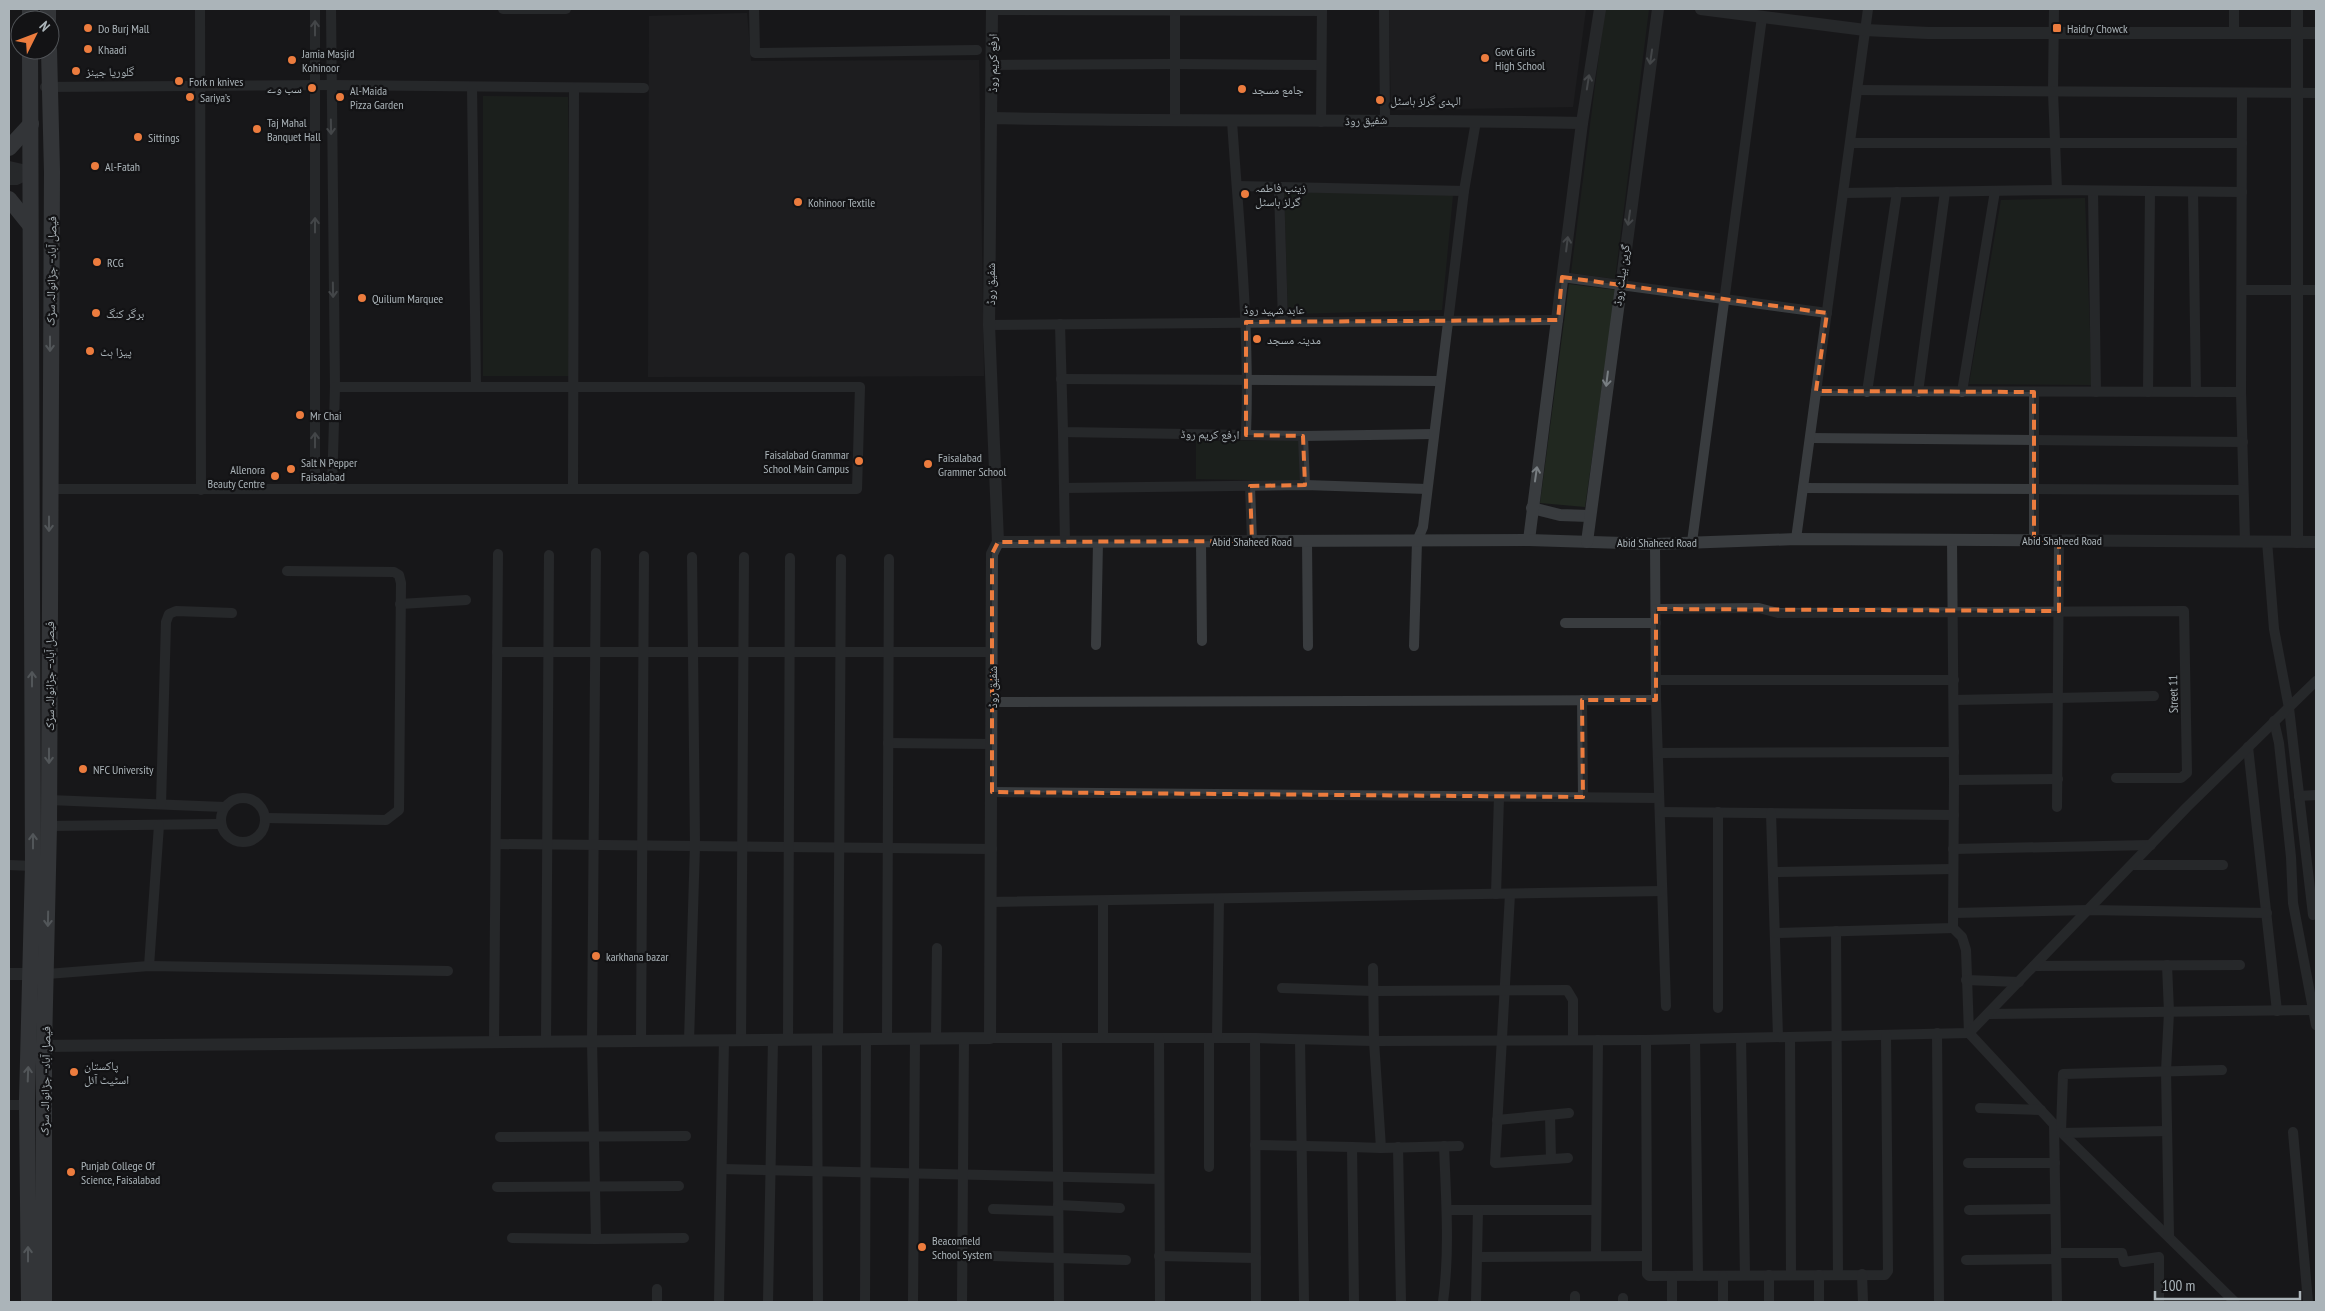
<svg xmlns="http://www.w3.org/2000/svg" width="2325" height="1311" font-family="'PT Sans Narrow','Noto Naskh Arabic',sans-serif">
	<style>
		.built { fill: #242527 }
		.green { fill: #212820 }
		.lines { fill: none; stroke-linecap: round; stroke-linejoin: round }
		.minor { stroke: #393c3f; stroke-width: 10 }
		.tertiary { stroke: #393c3f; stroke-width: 12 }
		.primary { stroke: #555a5e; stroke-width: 16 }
		.oneway { stroke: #787e82 }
		.oneway2 { stroke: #9aa2a7 }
		.marked { fill: none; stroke: #ec7c3e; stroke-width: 4; stroke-dasharray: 10 6; stroke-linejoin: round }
		.poi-dot { fill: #ec7c3e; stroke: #131315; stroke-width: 2 }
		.labels { text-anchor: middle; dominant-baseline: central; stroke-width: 4.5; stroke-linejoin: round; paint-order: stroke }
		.poi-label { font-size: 12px; fill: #abb4b9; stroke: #131315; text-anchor: start }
		.street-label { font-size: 12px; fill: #abb4b9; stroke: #131315 }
	</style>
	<rect width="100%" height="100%" fill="#18181a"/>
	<g class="built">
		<path d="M1389,9h197l-13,98 -182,3z"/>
		<path d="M747,13l4,48 228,-1 5,316 -336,1 1,-361z"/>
	</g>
	<g class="green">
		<path d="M1605,9h44l-34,270 -44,-6z"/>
		<path d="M483,96l85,1 2,279h-87z"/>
		<path d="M1284,191l169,4 -11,115 -154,4z"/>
		<path d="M2085,198l7,187 -123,-1 32,-184z"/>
		<path d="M1569,284l47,6 -31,217 -45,-4z"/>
		<path d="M1299,440l1,41 -104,-2v-38z"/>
	</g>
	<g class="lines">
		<g class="minor">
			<path d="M200,9l1,481"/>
			<path d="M331,9l4,378 -3,102"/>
			<path d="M503,9h63"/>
			<path d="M754,9l1,44 222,-3"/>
			<path d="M1175,9v112"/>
			<path d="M1384,9l1,110"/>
			<path d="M2054,9l-1,83 4,98"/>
			<path d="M2234,9v24"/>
			<path d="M992,10l330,1"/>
			<path d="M991,65l184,-1 146,1"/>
			<path d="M45,87l285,-2 314,3"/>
			<path d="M472,87l4,300"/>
			<path d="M1857,90l459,3"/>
			<path d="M2242,93l-1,299 4,149"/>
			<path d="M1321,122l1,-113"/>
			<path d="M1850,143h392"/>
			<path d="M1237,186l227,5"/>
			<path d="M1279,188l4,134"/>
			<path d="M2093,191l3,201"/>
			<path d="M2193,192l3,200"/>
			<path d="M1843,193l214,-3 185,2"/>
			<path d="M1562,277l265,36"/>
			<path d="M2242,290h74"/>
			<path d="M1060,324l3,108 183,3c4,-105 -7,-209 -14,-314"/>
			<path d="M989,325l569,-5"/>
			<path d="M1061,379l379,2"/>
			<path d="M1816,391l425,1"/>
			<path d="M1867,392l30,-200"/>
			<path d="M1918,392l27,-200"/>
			<path d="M1962,392l33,-201"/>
			<path d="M2148,392l2,-200"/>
			<path d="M1063,432l2,111"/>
			<path d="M1246,435l57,1 2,49"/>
			<path d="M1303,436l131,-2"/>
			<path d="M1810,438l433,4"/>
			<path d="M1250,486l2,55"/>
			<path d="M573,488l1,-400"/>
			<path d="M1064,488l241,-3 122,4"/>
			<path d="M1803,488l440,2"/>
			<path d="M49,489h808l3,-102h-525"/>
			<path d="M315,489v-480"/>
			<path d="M1796,539l72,-530"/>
			<path d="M2034,540v-148"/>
			<path d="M1307,541l1,105"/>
			<path d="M2267,541l7,88 15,79 24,207"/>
			<path d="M1201,542l1,99"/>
			<path d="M1692,542l70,-525"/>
			<path d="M1655,544l1,156 10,306"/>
			<path d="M596,553l-4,488 4,198 88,-1"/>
			<path d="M400,604l66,-4"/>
			<path d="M1656,609l103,-1 19,5 406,-2 3,162 -6,5h-65"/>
			<path d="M1565,623h91"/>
			<path d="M1096,645l2,-103"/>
			<path d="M1414,646l3,-105 6,-14 41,-336 12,-70"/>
			<path d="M497,652h495"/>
			<path d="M1656,680h298"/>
			<path d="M1582,700l1,97"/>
			<path d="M1954,700l200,-4"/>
			<path d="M992,702l664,-2"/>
			<path d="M2274,721l5,22 12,114 2,46 23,122"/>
			<path d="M888,743l104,1"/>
			<path d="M2248,747l29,264"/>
			<path d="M1658,753l296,-1"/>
			<path d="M1954,780l104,-1"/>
			<path d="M992,792l667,6"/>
			<path d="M2299,796l17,-1"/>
			<circle cx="243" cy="820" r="22"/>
			<path d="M49,800l175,7"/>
			<path d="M161,804l5,-182 3,-8 7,-3 56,2"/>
			<path d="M2057,807l2,-267"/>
			<path d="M1660,812l294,3"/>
			<path d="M1718,812v196"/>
			<path d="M1771,813l7,224"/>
			<path d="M266,818l120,2 13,-10 2,-227 -2,-8 -5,-3 -107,-1"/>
			<path d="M49,826l171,-2"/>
			<path d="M496,844l496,5"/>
			<path d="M1953,849l198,-4"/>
			<path d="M9,865l24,1"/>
			<path d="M2132,865h91"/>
			<path d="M1773,872l179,-3"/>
			<path d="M1496,894l3,-97"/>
			<path d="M1510,894l-15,269 73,-5"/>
			<path d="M991,902l671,-11"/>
			<path d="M1953,913l136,-3 178,3"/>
			<path d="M1953,928l9,9 4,13 3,83 93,100 173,169"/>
			<path d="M1836,931l2,344"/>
			<path d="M1775,933l178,-5 1,-148 -2,-240"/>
			<path d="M2167,965l2,47 -3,59 3,165"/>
			<path d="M149,966l10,-141"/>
			<path d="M2034,966l206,-1"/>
			<path d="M47,974l102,-8 299,5"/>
			<path d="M1966,980l53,2"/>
			<path d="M1282,988l91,3 194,-1 6,10v40"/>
			<path d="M1988,1014l325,-4"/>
			<path d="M1937,1033l2,269"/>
			<path d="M1790,1037l1,238"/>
			<path d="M990,1038h265l119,3 272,-1 323,-7 218,-226 129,-126"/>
			<path d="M1057,1038l2,264"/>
			<path d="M1103,1038v-137"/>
			<path d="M1159,1038l1,264"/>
			<path d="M1217,1038l2,-139"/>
			<path d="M1255,1038l1,264"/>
			<path d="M1741,1038l4,237"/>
			<path d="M817,1039l1,263"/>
			<path d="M838,1039l3,-480"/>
			<path d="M887,1039l2,-480"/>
			<path d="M936,1039l1,-91"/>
			<path d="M1695,1039l3,237"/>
			<path d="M741,1040l3,-483"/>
			<path d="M788,1040l2,-482"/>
			<path d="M1300,1040l4,262"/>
			<path d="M1646,1040l1,216v18l2,2 236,-1 3,-4 -2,-236"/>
			<path d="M641,1041l3,-485"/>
			<path d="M689,1041l6,-196 -3,-288"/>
			<path d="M494,1042l4,-488"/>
			<path d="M546,1042l3,-487"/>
			<path d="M9,1105h18"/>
			<path d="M1980,1108l61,2"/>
			<path d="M1550,1115l1,44"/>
			<path d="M1497,1120l72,-7"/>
			<path d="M2054,1124l3,178"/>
			<path d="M2061,1131l2,-57 159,-4"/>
			<path d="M2293,1132l15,170"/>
			<path d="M2062,1133l105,-2"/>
			<path d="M500,1137l186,-1"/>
			<path d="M1255,1145l97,2"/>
			<path d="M1398,1147l3,155"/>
			<path d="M1381,1148l78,-2"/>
			<path d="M1968,1163h87"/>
			<path d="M1209,1167v-129"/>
			<path d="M722,1169l437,10"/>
			<path d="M497,1187l182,-1"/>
			<path d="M1058,1205l62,3"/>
			<path d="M993,1209l65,2"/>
			<path d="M1447,1210h149"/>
			<path d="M1969,1210l86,-1"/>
			<path d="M512,1238l84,1"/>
			<path d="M2056,1253h66l2,9 35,-5v45"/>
			<path d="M994,1256l132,4"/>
			<path d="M1159,1256l97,2"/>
			<path d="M1596,1256l2,-216"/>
			<path d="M1478,1257l169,-1"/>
			<path d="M1966,1260l90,-1"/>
			<path d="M1862,1274l1,28"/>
			<path d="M1769,1275v27"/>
			<path d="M1672,1276v26"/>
			<path d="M1723,1276v26"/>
			<path d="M1623,1298v4"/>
			<path d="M657,1302v-13"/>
			<path d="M719,1302l5,-262"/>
			<path d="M768,1302l5,-262"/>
			<path d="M865,1302l1,-263"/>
			<path d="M913,1302l2,-263"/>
			<path d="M962,1302l2,-264"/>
			<path d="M1354,1302l-2,-155 29,1 -7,-107 -1,-73"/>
			<path d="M1443,1302c7,-52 3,-103 1,-156"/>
			<path d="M1476,1302l2,-92"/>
			<path d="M1575,1302v-6"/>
			<path d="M1819,1302v-27"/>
		</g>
		<g class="tertiary">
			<path d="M1701,9l164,21 63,3h388"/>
			<path d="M2297,9v533"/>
			<path d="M991,118l1,-109"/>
			<path d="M9,167l22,5"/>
			<path d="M9,179h7l15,-7"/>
			<path d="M1532,508l28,7 29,1"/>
			<path d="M1529,540l53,-417 18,-114"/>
			<path d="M998,542l531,-2 126,4 141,-5 520,3"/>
			<path d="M1587,542l71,-533"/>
			<path d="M9,974h30"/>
			<path d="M37,1046l953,-8 2,-484 6,-12 -9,-217 2,-207c197,4 394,1 591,5"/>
		</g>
		<g class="primary">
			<path d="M48,9v11"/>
			<path d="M30,20v-11"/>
			<path d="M9,148l22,-24"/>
			<path d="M9,199l21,26"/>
			<path d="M29,1302l-2,-202 6,-234 -3,-816"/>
			<path d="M44,1302v-256l5,-220 3,-654 -3,-122"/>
		</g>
	</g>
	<defs><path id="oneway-shaft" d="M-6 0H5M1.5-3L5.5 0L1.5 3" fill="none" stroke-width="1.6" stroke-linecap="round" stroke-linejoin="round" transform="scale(1.25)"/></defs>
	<g class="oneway">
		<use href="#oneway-shaft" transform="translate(315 28) rotate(-90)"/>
		<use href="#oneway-shaft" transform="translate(1651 57) rotate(98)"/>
		<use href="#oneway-shaft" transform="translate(1588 82) rotate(-81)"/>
		<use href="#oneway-shaft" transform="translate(331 127) rotate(89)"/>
		<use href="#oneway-shaft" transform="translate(1629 218) rotate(98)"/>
		<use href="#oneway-shaft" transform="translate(315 225) rotate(-90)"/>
		<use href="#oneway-shaft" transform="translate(1567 244) rotate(-83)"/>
		<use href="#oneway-shaft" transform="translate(333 290) rotate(89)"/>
		<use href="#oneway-shaft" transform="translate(1607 379) rotate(97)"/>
		<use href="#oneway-shaft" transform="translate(315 440) rotate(-90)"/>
		<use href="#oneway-shaft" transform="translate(1536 474) rotate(-82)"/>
	</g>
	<g class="oneway2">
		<use href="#oneway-shaft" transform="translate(50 344) rotate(90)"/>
		<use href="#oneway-shaft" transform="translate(49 524) rotate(90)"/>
		<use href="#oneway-shaft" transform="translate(32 679) rotate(-90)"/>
		<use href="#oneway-shaft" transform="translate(49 756) rotate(90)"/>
		<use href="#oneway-shaft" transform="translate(33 841) rotate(-90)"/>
		<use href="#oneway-shaft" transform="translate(48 919) rotate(91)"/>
		<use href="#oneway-shaft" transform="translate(28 1074) rotate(-88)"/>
		<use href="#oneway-shaft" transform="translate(28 1254) rotate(-90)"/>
	</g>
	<path d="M0 0H2325V1311H0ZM1562,277l265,36 -11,78 218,1v148h25v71l-403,-2v91h-74l1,97 -591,-5v-238l6,-12 254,-1 -2,-55 55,-1 -2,-49 -57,-1v-113l312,-2z" fill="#18181a" fill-opacity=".55" fill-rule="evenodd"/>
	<path class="marked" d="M1562,277l265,36 -11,78 218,1v148h25v71l-403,-2v91h-74l1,97 -591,-5v-238l6,-12 254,-1 -2,-55 55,-1 -2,-49 -57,-1v-113l312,-2z"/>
	<g class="poi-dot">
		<circle cx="88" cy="28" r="5"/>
		<rect x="2052" y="23" width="10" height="10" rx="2.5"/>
		<circle cx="88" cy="49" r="5"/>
		<circle cx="1485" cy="58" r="5"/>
		<circle cx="292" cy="60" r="5"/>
		<circle cx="76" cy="71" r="5"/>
		<circle cx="179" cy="81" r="5"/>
		<circle cx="312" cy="88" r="5"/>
		<circle cx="1242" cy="89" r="5"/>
		<circle cx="190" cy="97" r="5"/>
		<circle cx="340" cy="97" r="5"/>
		<circle cx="1380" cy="100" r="5"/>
		<circle cx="257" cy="129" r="5"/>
		<circle cx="138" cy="137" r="5"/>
		<circle cx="95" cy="166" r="5"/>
		<circle cx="1245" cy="194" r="5"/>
		<circle cx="798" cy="202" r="5"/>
		<circle cx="97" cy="262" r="5"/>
		<circle cx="362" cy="298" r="5"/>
		<circle cx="96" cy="313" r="5"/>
		<circle cx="1257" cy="339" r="5"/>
		<circle cx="90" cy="351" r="5"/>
		<circle cx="300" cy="415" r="5"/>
		<circle cx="859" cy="461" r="5"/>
		<circle cx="928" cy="464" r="5"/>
		<circle cx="291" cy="469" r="5"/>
		<circle cx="275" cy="476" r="5"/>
		<circle cx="83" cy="769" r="5"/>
		<circle cx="596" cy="956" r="5"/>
		<circle cx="74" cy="1072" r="5"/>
		<circle cx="71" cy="1172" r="5"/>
		<circle cx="922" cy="1247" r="5"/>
	</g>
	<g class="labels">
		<g class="poi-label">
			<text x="98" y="28">Do Burj Mall</text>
			<text x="2067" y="28">Haidry Chowck</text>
			<text x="98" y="49">Khaadi</text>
			<text x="1495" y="51">Govt Girls<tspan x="1495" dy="14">High School</tspan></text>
			<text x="302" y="53">Jamia Masjid<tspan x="302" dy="14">Kohinoor</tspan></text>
			<text x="86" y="71">گلوریا جینز</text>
			<text x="189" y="81">Fork n knives</text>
			<text x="302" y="88" text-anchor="end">سب وے</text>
			<text x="1252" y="89">جامع مسجد</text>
			<text x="350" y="90">Al-Maida<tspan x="350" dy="14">Pizza Garden</tspan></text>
			<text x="200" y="97">Sariya’s</text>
			<text x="1390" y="100">الہدی گرلز ہاسٹل</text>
			<text x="267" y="122">Taj Mahal<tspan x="267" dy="14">Banquet Hall</tspan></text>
			<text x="148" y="137">Sittings</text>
			<text x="105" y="166">Al-Fatah</text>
			<text x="1255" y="187">زینب فاطمہ<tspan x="1255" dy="14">گرلز ہاسٹل</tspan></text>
			<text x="808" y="202">Kohinoor Textile</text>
			<text x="107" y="262">RCG</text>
			<text x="372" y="298">Quilium Marquee</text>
			<text x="106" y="313">برگر کنگ</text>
			<text x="1267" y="339">مدینہ مسجد</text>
			<text x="100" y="351">پیزا ہٹ</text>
			<text x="310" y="415">Mr Chai</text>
			<text x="849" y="454" text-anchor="end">Faisalabad Grammar<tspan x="849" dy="14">School Main Campus</tspan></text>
			<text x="938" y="457">Faisalabad<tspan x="938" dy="14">Grammer School</tspan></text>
			<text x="301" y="462">Salt N Pepper<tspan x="301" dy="14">Faisalabad</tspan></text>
			<text x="265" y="469" text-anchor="end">Allenora<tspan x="265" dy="14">Beauty Centre</tspan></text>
			<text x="93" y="769">NFC University</text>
			<text x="606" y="956">karkhana bazar</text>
			<text x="84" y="1065">پاکستان<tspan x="84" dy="14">اسٹیٹ آئل</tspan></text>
			<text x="81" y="1165">Punjab College Of<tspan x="81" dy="14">Science, Faisalabad</tspan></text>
			<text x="932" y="1240">Beaconfield<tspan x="932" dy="14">School System</tspan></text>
		</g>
		<g class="street-label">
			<text transform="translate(992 63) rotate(-90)">ارفع کریم روڈ</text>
			<text transform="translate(1366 120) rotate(-2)">شفیق روڈ</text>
			<text transform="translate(51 271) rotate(-89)">فیصل آباد– جڑانوالہ سڑک</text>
			<text transform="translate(1621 275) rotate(-82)">گرین بیلٹ روڈ</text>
			<text transform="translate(990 284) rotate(-90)">شفیق روڈ</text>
			<text x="1274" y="309">عابد شہید روڈ</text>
			<text transform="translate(1210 434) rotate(1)">ارفع کریم روڈ</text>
			<text x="2062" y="540">Abid Shaheed Road</text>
			<text x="1252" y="541">Abid Shaheed Road</text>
			<text x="1657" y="542">Abid Shaheed Road</text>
			<text transform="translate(49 676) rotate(-90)">فیصل آباد– جڑانوالہ سڑک</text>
			<text transform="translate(992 687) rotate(-90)">شفیق روڈ</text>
			<text transform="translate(2173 694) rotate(-91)">Street 11</text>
			<text transform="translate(45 1081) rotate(-89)">فیصل آباد– جڑانوالہ سڑک</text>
		</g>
	</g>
	<rect width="2325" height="1311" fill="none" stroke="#abb4b9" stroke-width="20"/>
	<g transform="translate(35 35) rotate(48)"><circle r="24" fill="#131315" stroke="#505357"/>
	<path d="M0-4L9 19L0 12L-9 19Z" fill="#ec7c3e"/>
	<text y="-8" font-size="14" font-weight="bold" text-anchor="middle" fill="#abb4b9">N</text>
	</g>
	<path d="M2155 1291v8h145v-8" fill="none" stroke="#abb4b9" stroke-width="2.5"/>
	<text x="2162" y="1291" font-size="15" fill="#abb4b9" stroke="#131315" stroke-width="4" paint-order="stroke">100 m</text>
</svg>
